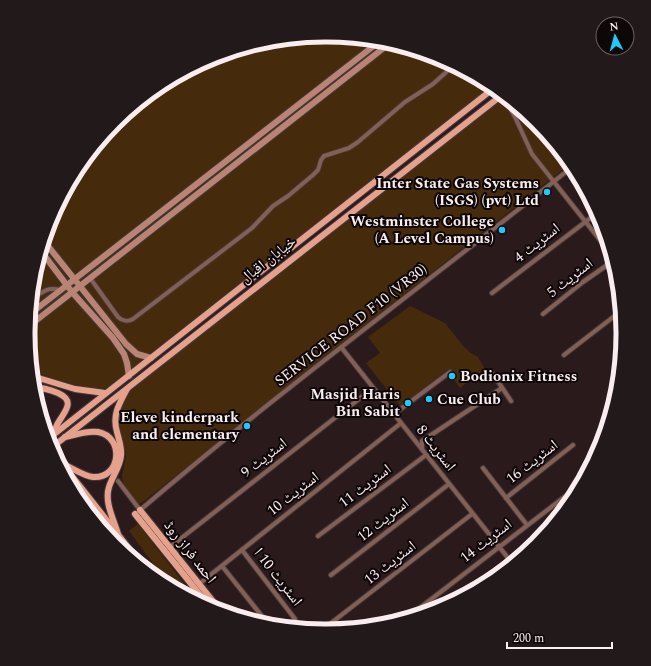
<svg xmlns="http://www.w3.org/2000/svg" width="651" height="666" font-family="Spectral,'Noto Naskh Arabic',serif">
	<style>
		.green { fill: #452a0c }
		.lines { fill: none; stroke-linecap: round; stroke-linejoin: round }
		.street-casing { stroke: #47383a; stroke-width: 6 }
		.secondary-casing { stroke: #47383a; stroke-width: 8 }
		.primary-casing { stroke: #47383a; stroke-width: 8 }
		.street { stroke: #826056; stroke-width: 4 }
		.secondary { stroke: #ba8475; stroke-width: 6 }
		.primary { stroke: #e6a18d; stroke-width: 6 }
		.poi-dot { fill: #1ec9fd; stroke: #0e0708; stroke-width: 1.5 }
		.labels { text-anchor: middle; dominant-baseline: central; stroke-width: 4; stroke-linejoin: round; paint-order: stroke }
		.poi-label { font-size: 15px; font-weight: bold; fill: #faedef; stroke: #0e0708; text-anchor: end }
		.street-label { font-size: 15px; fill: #faedef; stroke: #0e0708 }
		.rim { fill: none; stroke: #faedef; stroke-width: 5 }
	</style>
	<rect width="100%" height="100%" fill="#2a1a1c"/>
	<g class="green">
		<path d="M326,36l58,5 56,17 51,28 -25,21 -360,281c-18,4 -56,-11 -74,-17l-4,-38 6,-58 17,-56 27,-51 37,-46 45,-36 52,-28 56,-17z"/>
		<path d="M505,97l31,26 34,41 -270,212 -157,126 -4,2 -2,-1 -14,-20 -1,-7 4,-20 -8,-39 10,-29 148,-113z"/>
		<path d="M410,306l35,17 19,24 7,6 7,4 7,12 -25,19 -13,-18 -47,36 -34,-43 14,-10 -12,-16z"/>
		<path d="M138,524l59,76 -28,-15 -40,-54z"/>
	</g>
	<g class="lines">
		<defs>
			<g id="street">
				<path d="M503,96l12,21 17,37 79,100"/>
				<path d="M90,278l28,39c4,4 10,5 15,2l119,-91 21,-22 15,-10 25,-21 5,-5 3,-10 3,-4 25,-8 9,-6 47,-40 28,-18 20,-18"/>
				<path d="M492,293l105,-80"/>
				<path d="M32,297c12,-3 13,-11 28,-7"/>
				<path d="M543,314l40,-32 30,-21"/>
				<path d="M341,347l171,216"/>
				<path d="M564,355l57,-44"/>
				<path d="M618,371l1,-1"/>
				<path d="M493,374l18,27"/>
				<path d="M394,414l56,-42"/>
				<path d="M422,449v-8l80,-53"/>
				<path d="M483,468l44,57"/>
				<path d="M118,481l22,29"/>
				<path d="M506,498l67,-53"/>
				<path d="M139,511c140,-120 289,-229 433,-344"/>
				<path d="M318,536l108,-81"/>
				<path d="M170,547l203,-159"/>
				<path d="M242,550l53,69"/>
				<path d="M222,566l47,59"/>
				<path d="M331,575l118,-91"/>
				<path d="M199,584l202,-161"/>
				<path d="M408,617l172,-132"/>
				<path d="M322,630l150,-116"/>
			</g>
			<g id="secondary">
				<path d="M44,241l82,103 11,10 14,4"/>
				<path d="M41,251l31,41 41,46 11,16 3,9 2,13"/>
				<path d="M30,314l350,-273"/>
				<path d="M29,326l361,-283"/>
			</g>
			<g id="primary">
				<path d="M32,376l43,13 30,4"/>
				<path d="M33,388c9,-1 17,2 25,5 18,8 7,18 0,30 -2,3 -3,8 -5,11"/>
				<path d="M48,439l446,-351"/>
				<path d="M51,448l451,-353"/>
				<path d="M53,452l89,113"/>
				<path d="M65,465c9,4 19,11 28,12 28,2 32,-40 5,-45 -10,-2 -23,3 -33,5"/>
				<path d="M140,510l80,100"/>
				<path d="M135,514l74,92"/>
				<path d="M118,534c-4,-14 -14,-32 -9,-47 3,-10 11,-20 12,-31 1,-8 -2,-16 -4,-24 -5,-17 2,-28 10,-43"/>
			</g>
		</defs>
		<use href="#street" class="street-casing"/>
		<use href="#secondary" class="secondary-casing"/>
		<use href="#primary" class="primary-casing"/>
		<use href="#street" class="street"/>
		<use href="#secondary" class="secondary"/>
		<use href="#primary" class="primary"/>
	</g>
	<g class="poi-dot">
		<circle cx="547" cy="192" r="4"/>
		<circle cx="502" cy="230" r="4"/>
		<circle cx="452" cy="376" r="4"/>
		<circle cx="429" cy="399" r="4"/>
		<circle cx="408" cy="403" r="4"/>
		<circle cx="247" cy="426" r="4"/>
	</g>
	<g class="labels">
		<g class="poi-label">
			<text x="539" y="183">Inter State Gas Systems<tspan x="539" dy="17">(ISGS) (pvt) Ltd</tspan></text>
			<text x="494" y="221">Westminster College<tspan x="494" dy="17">(A Level Campus)</tspan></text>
			<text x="460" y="376" text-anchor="start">Bodionix Fitness</text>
			<text x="400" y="394">Masjid Haris<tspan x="400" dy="17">Bin Sabit</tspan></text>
			<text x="437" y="399" text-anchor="start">Cue Club</text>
			<text x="239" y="417">Eleve kinderpark<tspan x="239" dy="17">and elementary</tspan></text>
		</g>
		<g class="street-label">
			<text transform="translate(537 243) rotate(-38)">اسٹریٹ 4</text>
			<text transform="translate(268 260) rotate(-38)">خیابان اقبال</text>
			<text transform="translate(570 278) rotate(-38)">اسٹریٹ 5</text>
			<text transform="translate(351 325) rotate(-38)">SERVICE ROAD F10 (VR30)</text>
			<text transform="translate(436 448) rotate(52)">اسٹریٹ 8</text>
			<text transform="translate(264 458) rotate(-38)">اسٹریٹ 9</text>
			<text transform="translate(532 462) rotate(-38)">اسٹریٹ 16</text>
			<text transform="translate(365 486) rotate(-37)">اسٹریٹ 11</text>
			<text transform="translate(293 494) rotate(-38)">اسٹریٹ 10</text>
			<text transform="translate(383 520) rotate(-38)">اسٹریٹ 12</text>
			<text transform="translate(486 541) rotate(-38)">اسٹریٹ 14</text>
			<text transform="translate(190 552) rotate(52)">احمد فراز روڈ</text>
			<text transform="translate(390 563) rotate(-38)">اسٹریٹ 13</text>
			<text transform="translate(278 577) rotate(52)">اسٹریٹ 10 ا</text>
		</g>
	</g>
	<path d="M0 0H651V666H0ZM325 42H326A290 290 0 0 1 616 332V334A290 290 0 0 1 326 624H325A290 290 0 0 1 35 334V332A290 290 0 0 1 325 42Z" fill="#21191a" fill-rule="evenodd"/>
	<path class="rim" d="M325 42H326A290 290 0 0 1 616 332V334A290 290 0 0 1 326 624H325A290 290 0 0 1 35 334V332A290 290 0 0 1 325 42Z"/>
	<g transform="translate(615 36) rotate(354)"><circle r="19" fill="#0e0708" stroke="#6c6364"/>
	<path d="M0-3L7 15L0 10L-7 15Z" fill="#1ec9fd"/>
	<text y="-6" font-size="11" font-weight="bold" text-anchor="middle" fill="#faedef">N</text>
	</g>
	<path d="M507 642v6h105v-6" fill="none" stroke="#faedef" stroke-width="2"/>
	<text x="513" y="642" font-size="12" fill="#faedef" stroke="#0e0708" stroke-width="3" paint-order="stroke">200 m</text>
</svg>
